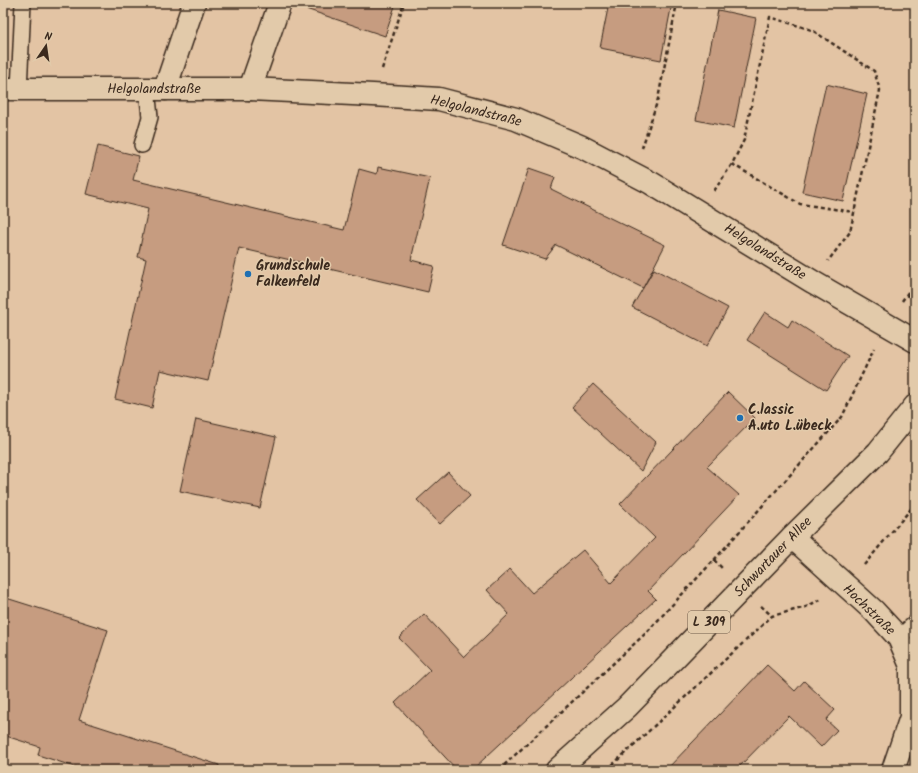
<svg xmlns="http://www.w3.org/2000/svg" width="918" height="773" font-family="Kalam,sans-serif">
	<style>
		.building { fill: #c69c80; stroke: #3b2a1e }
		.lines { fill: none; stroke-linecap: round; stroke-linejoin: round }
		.lane-casing { stroke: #3b2a1e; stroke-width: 18 }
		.street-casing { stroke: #3b2a1e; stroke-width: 25 }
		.primary-casing { stroke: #3b2a1e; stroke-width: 25 }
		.path { stroke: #3b2a1e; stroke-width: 2.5; stroke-dasharray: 4 3; stroke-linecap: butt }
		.lane { stroke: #e2caaa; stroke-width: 15 }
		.street { stroke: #e2caaa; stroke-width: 22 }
		.primary { stroke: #e2caaa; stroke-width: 22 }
		.poi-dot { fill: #1f6fb2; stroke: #e2caaa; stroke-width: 1.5 }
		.labels { text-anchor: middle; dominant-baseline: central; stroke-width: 3; stroke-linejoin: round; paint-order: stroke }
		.shield { fill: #e2caaa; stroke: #6d5a48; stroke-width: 1 }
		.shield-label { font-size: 13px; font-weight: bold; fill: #3b2a1e }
		.street-label { font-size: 14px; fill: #3b2a1e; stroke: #e2caaa }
		.poi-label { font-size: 14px; font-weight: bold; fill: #3b2a1e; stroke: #e2caaa; text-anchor: start }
	</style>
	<rect width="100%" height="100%" fill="#e3c4a4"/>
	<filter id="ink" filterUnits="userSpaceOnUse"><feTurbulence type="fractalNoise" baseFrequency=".025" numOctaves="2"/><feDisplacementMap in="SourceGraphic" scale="8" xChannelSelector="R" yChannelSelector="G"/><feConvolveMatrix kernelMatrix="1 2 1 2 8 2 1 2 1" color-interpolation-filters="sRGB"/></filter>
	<g filter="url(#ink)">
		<g class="building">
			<path d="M300,3h96l-11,33 -85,-29z"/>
			<path d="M609,3h63l-11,57 -61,-12z"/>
			<path d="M718,10l38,8 -22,110 -38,-8z"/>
			<path d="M826,84l41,10 -24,107 -41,-9z"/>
			<path d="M98,146l41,10 -6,24 211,50 15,-61 18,5 1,-7 52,11 -19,82 23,6 -6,26 -189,-44 -31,133 -48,-11 -8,38 -37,-9 31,-140 -8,-2 10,-48 -62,-15z"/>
			<path d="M529,168l26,9 -4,12 114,56 -22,43 -87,-43 -11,14 -42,-14z"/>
			<path d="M654,269l74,39 -21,38 -75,-39z"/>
			<path d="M765,312l23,15 4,-7 56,36 -22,34 -79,-50z"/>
			<path d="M593,384l63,58 -15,29 -69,-64z"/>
			<path d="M728,392l27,26 -48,49 32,28 -91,96 8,8 -184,171h-15l-62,-67 35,-33 -31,-32 25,-24 40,43 45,-43 -22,-24 23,-21 22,24 51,-43 28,33 44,-45 -35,-34z"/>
			<path d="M196,419l80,18 -16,71 -80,-17z"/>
			<path d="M448,472l22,24 -30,28 -23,-24z"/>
			<path d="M3,597l105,33 -29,90 140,45 -1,5h-133l-47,-15 2,-8 -37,-12z"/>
			<path d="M767,665l28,26 9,-10 31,29 -9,10 11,10 -16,17 -32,-31 -53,54h-70z"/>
		</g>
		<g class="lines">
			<defs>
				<g id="lane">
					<path d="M19,90l4,-87"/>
					<path d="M142,145l8,-28 -3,-28"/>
					<path d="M899,638l16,-15"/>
				</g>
				<g id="street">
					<path d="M3,89h247l123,6 66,4 77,20 66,28 69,36 162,99 102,59"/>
					<path d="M165,89l29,-86"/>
					<path d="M250,89l30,-86"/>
					<path d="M792,537l82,74 25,27 12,28v51l-18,53"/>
				</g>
				<path id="primary" d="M557,770l70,-63 165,-170 86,-85 37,-46"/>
			</defs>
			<use href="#lane" class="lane-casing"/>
			<use href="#street" class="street-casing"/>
			<use href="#primary" class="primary-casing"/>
			<g class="path">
				<path d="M382,69l22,-66"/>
				<path d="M642,148l16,-49 19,-96"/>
				<path d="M732,164l68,40 54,8"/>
				<path d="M714,191l18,-27 12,-24 26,-123 42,13 62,41 6,19 -30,142 -22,29"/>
				<path d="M906,295l9,3"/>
				<path d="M902,301l13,-19"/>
				<path d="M714,560l9,9"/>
				<path d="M864,565l51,-61"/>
				<path d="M761,606l11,10"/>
				<path d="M499,770l148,-138 67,-72 128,-143 32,-68"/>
				<path d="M607,770l165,-154 34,-9 15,-8"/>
			</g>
			<use href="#lane" class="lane"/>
			<use href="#street" class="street"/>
			<use href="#primary" class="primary"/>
		</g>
	</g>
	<g class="poi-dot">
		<circle cx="248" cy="274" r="4"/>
		<circle cx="740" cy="418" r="4"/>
	</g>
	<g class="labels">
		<rect class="shield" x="688" y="611" width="42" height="22" rx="3"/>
		<g class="shield-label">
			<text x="709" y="622">L 309</text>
		</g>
		<g class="street-label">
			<text x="154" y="89">Helgolandstraße</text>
			<text transform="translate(476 111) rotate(14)">Helgolandstraße</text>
			<text transform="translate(765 252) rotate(32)">Helgolandstraße</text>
			<text transform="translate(773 557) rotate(-46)">Schwartauer Allee</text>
			<text transform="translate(869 610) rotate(44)">Hochstraße</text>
		</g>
		<g class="poi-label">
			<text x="256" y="266">Grundschule<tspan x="256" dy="16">Falkenfeld</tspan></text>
			<text x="748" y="410">C.lassic<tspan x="748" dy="16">A.uto L.übeck</tspan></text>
		</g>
	</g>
	<rect width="918" height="773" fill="none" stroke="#e2caaa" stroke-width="16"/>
	<rect x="8" y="8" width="902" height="757" fill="none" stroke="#3b2a1e" stroke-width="1.5" filter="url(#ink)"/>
	<g transform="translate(46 46) rotate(13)" stroke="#e2caaa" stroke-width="3" paint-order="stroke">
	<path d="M0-3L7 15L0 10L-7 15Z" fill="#3b2a1e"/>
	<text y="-6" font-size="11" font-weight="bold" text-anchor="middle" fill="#3b2a1e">N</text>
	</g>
</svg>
